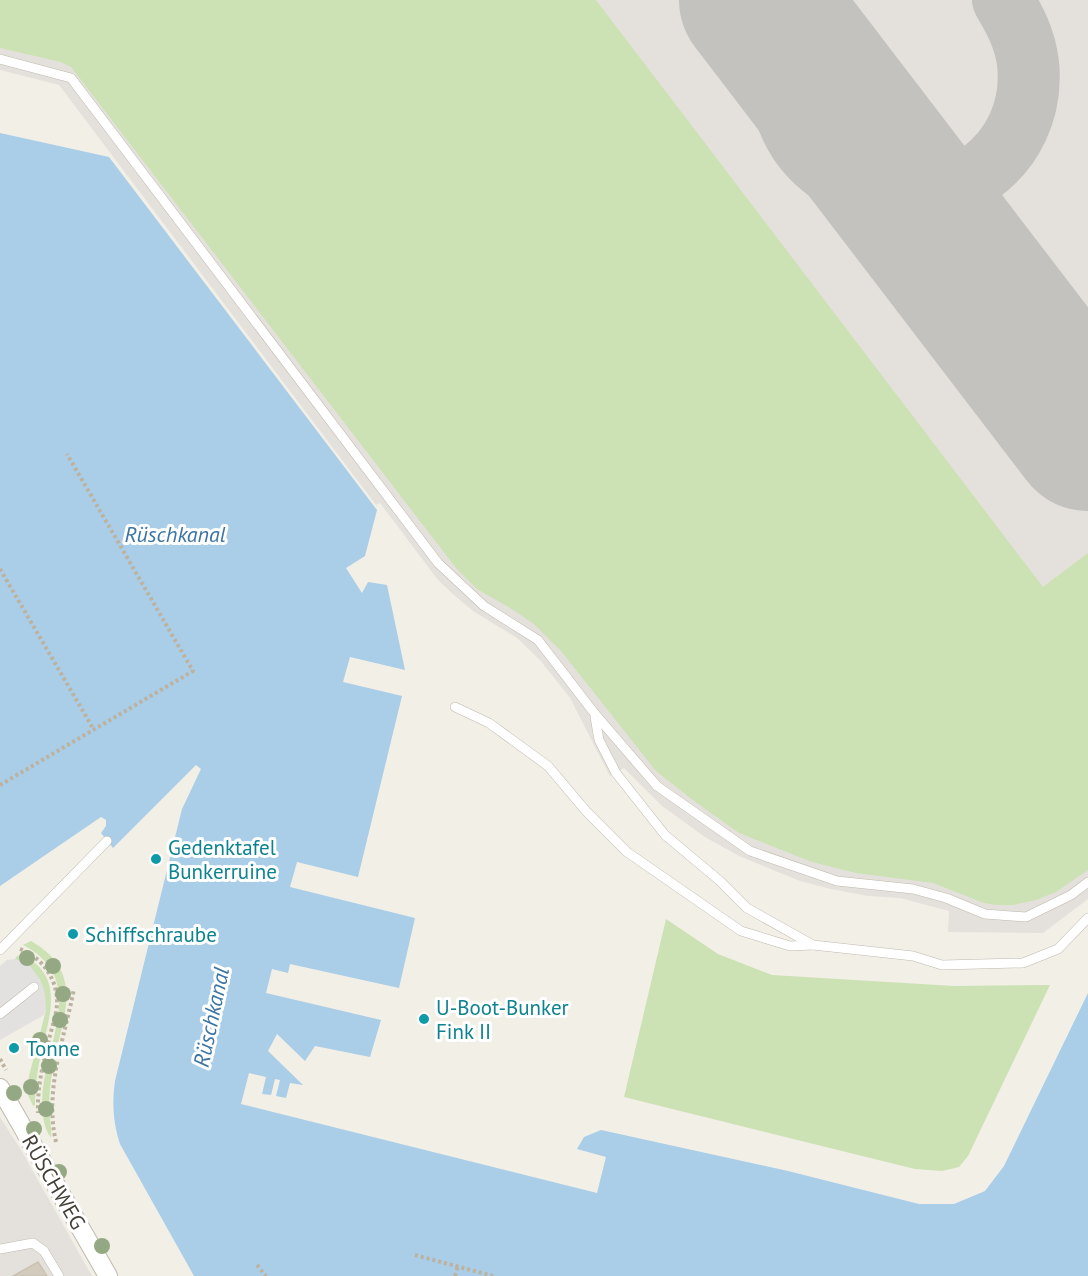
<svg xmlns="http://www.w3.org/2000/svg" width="1088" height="1276" font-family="'PT Sans',sans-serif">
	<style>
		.industrial { fill: #e4e1dc }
		.green { fill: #cce1b4 }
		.parking { fill: #e3e1df }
		.water { fill: #aacde8 }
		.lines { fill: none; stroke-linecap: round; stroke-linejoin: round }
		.taxiway { stroke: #c4c2be; stroke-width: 62 }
		.runway { stroke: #c4c2be; stroke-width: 154 }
		.building { fill: #d2cbbe; stroke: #ccc2b2; stroke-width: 1.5 }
		.service-casing { stroke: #bfb9ae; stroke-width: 10 }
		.minor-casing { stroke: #bfb9ae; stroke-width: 20 }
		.path { stroke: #bcb29e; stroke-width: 4; stroke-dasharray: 3 3; stroke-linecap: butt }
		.service { stroke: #fff; stroke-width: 9 }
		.minor { stroke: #fff; stroke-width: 18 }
		.tree { fill: #94a983 }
		.culture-dot { fill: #0f9aa8; stroke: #fff; stroke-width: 2 }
		.labels { text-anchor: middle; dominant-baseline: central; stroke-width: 6; stroke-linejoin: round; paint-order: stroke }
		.culture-label { font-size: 21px; fill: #0d838f; stroke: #fff; text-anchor: start }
		.street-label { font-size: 21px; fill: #443f37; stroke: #fff }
		.water-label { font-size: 22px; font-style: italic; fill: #3c75a4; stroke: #fff }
	</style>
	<rect width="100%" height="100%" fill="#f2efe7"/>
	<g class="industrial">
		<path d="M0,0h1088v899l-45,34 -95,-1 1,-21 -49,-13 -32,-2 -37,-7 -31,-8 -61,-25 -34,-19 -43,-31 -38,-38 -14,8 -40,-78 -30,-38 -23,-22 -44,-27 -19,-16 -16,-15 -58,-77 -4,2 -317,-420 -59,-15z"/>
		<path d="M0,1117l21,33 71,126h-92z"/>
	</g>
	<g class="green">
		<path d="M0,0h596l447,587 45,-34v317l-32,22 -20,8 -23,5h-16l-13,-2 -51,-20 -77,-10 -44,-11 -73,-29 -45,-32 -38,-30 -95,-120 -26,-26 -20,-14 -38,-22 -21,-21 -385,-501 -10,-5 -61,-14z"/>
		<path d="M666,919l52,35 54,21 182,11 96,-1 -82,171 -9,11 -17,4 -27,-2 -291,-72z"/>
		<path d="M31,941c59,34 28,81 21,133 -2,11 -3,25 -3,37 1,8 3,19 2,27 -8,-12 -8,-21 -9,-35 0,-57 49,-123 -19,-158z"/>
		<path d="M22,955c44,21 27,62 19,99 -4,17 -6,34 -6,51l-2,1 -5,-11 1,-19 17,-66 -31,-51 2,-3z"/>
	</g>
	<path class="parking" d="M15,959l13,4 13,18 4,13 1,16 -2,5 -44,25v-74l7,-6z"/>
	<path class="water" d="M0,133l109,24 268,353 -12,46 -19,12 16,25 6,-11 19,3 18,85 -55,-13 -7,25 59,14 -44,181 -61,-15 -7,25 125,31 -16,70 -109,-24 -2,9 -16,-4 -6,24 115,27 -11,37 -55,-11 -10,15 -28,-27 -9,17 35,34 -13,-2 -4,15 -10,-2 4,-16 -5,-1 -4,16 -9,-1 4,-17 -17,-4 -8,31 356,89 9,-36 -29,-8 7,-12 17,-7 187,41 131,33h35l31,-13 19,-25 84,-173v283h-894l-74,-132c-7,-22 -8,-41 -5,-63l67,-272 19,-40 -5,-4 -83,83 -12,-15 5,-7v-6l-5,-3 -101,69z"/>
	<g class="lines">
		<path class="taxiway" d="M756,0c6,19 13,37 17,57 6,32 8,57 27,86 14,20 35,35 57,44 87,35 181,-29 171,-124 -3,-24 -13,-43 -25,-63"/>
		<path class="runway" d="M756,0l332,434"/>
	</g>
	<path class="building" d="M38,1262l9,14h-34z"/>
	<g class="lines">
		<defs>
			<g id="service">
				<path d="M0,59l71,19 367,485 46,43 54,34 57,74 62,72 93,65 87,30 76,8 33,9 39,16 41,3 45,-22 17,-13"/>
				<path d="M455,707l34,16 59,43 38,45 41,41 114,79 49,15 23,-1"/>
				<path d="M595,717l4,23 17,33 49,62 55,46 27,27 66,37 100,11 29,9 81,-2 35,-14 30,-31"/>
				<path d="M0,950l107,-109"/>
				<path d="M0,1014l34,-27"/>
				<path d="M0,1249l33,-6 11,8 15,25"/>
			</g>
			<path id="minor" d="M0,1088l108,188"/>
		</defs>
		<use href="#service" class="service-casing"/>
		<use href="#minor" class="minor-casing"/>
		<g class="path">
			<path d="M0,569l94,161"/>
			<path d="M0,785l193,-114 -126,-217"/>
			<path d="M20,949c21,8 35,27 37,49 1,13 -5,29 -8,41 -6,24 -12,49 -11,74"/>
			<path d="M0,1059l6,11"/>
			<path d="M56,1142c-12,-52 8,-102 18,-153"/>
			<path d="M415,1255l78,21"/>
			<path d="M257,1265l9,11"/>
			<path d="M455,1276l3,-10"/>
		</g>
		<use href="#service" class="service"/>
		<use href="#minor" class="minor"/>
	</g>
	<g class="tree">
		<circle cx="27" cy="958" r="8"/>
		<circle cx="53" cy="966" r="8"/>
		<circle cx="63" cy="994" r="8"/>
		<circle cx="60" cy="1020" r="8"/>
		<circle cx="40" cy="1040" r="8"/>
		<circle cx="49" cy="1066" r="8"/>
		<circle cx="31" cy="1087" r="8"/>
		<circle cx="14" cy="1093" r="8"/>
		<circle cx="46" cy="1109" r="8"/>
		<circle cx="34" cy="1129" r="8"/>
		<circle cx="59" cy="1172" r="8"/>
		<circle cx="102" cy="1246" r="8"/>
	</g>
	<g class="culture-dot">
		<circle cx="156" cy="859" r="6"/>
		<circle cx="73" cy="934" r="6"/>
		<circle cx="424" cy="1019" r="6"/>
		<circle cx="14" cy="1048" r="6"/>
	</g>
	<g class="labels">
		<g class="culture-label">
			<text x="168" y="847">Gedenktafel<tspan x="168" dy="24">Bunkerruine</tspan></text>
			<text x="85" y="934">Schiffschraube</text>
			<text x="436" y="1007">U-Boot-Bunker<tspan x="436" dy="24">Fink II</tspan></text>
			<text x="26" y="1048">Tonne</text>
		</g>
		<g class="street-label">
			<text transform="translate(54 1182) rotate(60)">RÜSCHWEG</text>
		</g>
		<g class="water-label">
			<text x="175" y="534">Rüschkanal</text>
			<text transform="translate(211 1017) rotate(-78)">Rüschkanal</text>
		</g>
	</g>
</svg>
